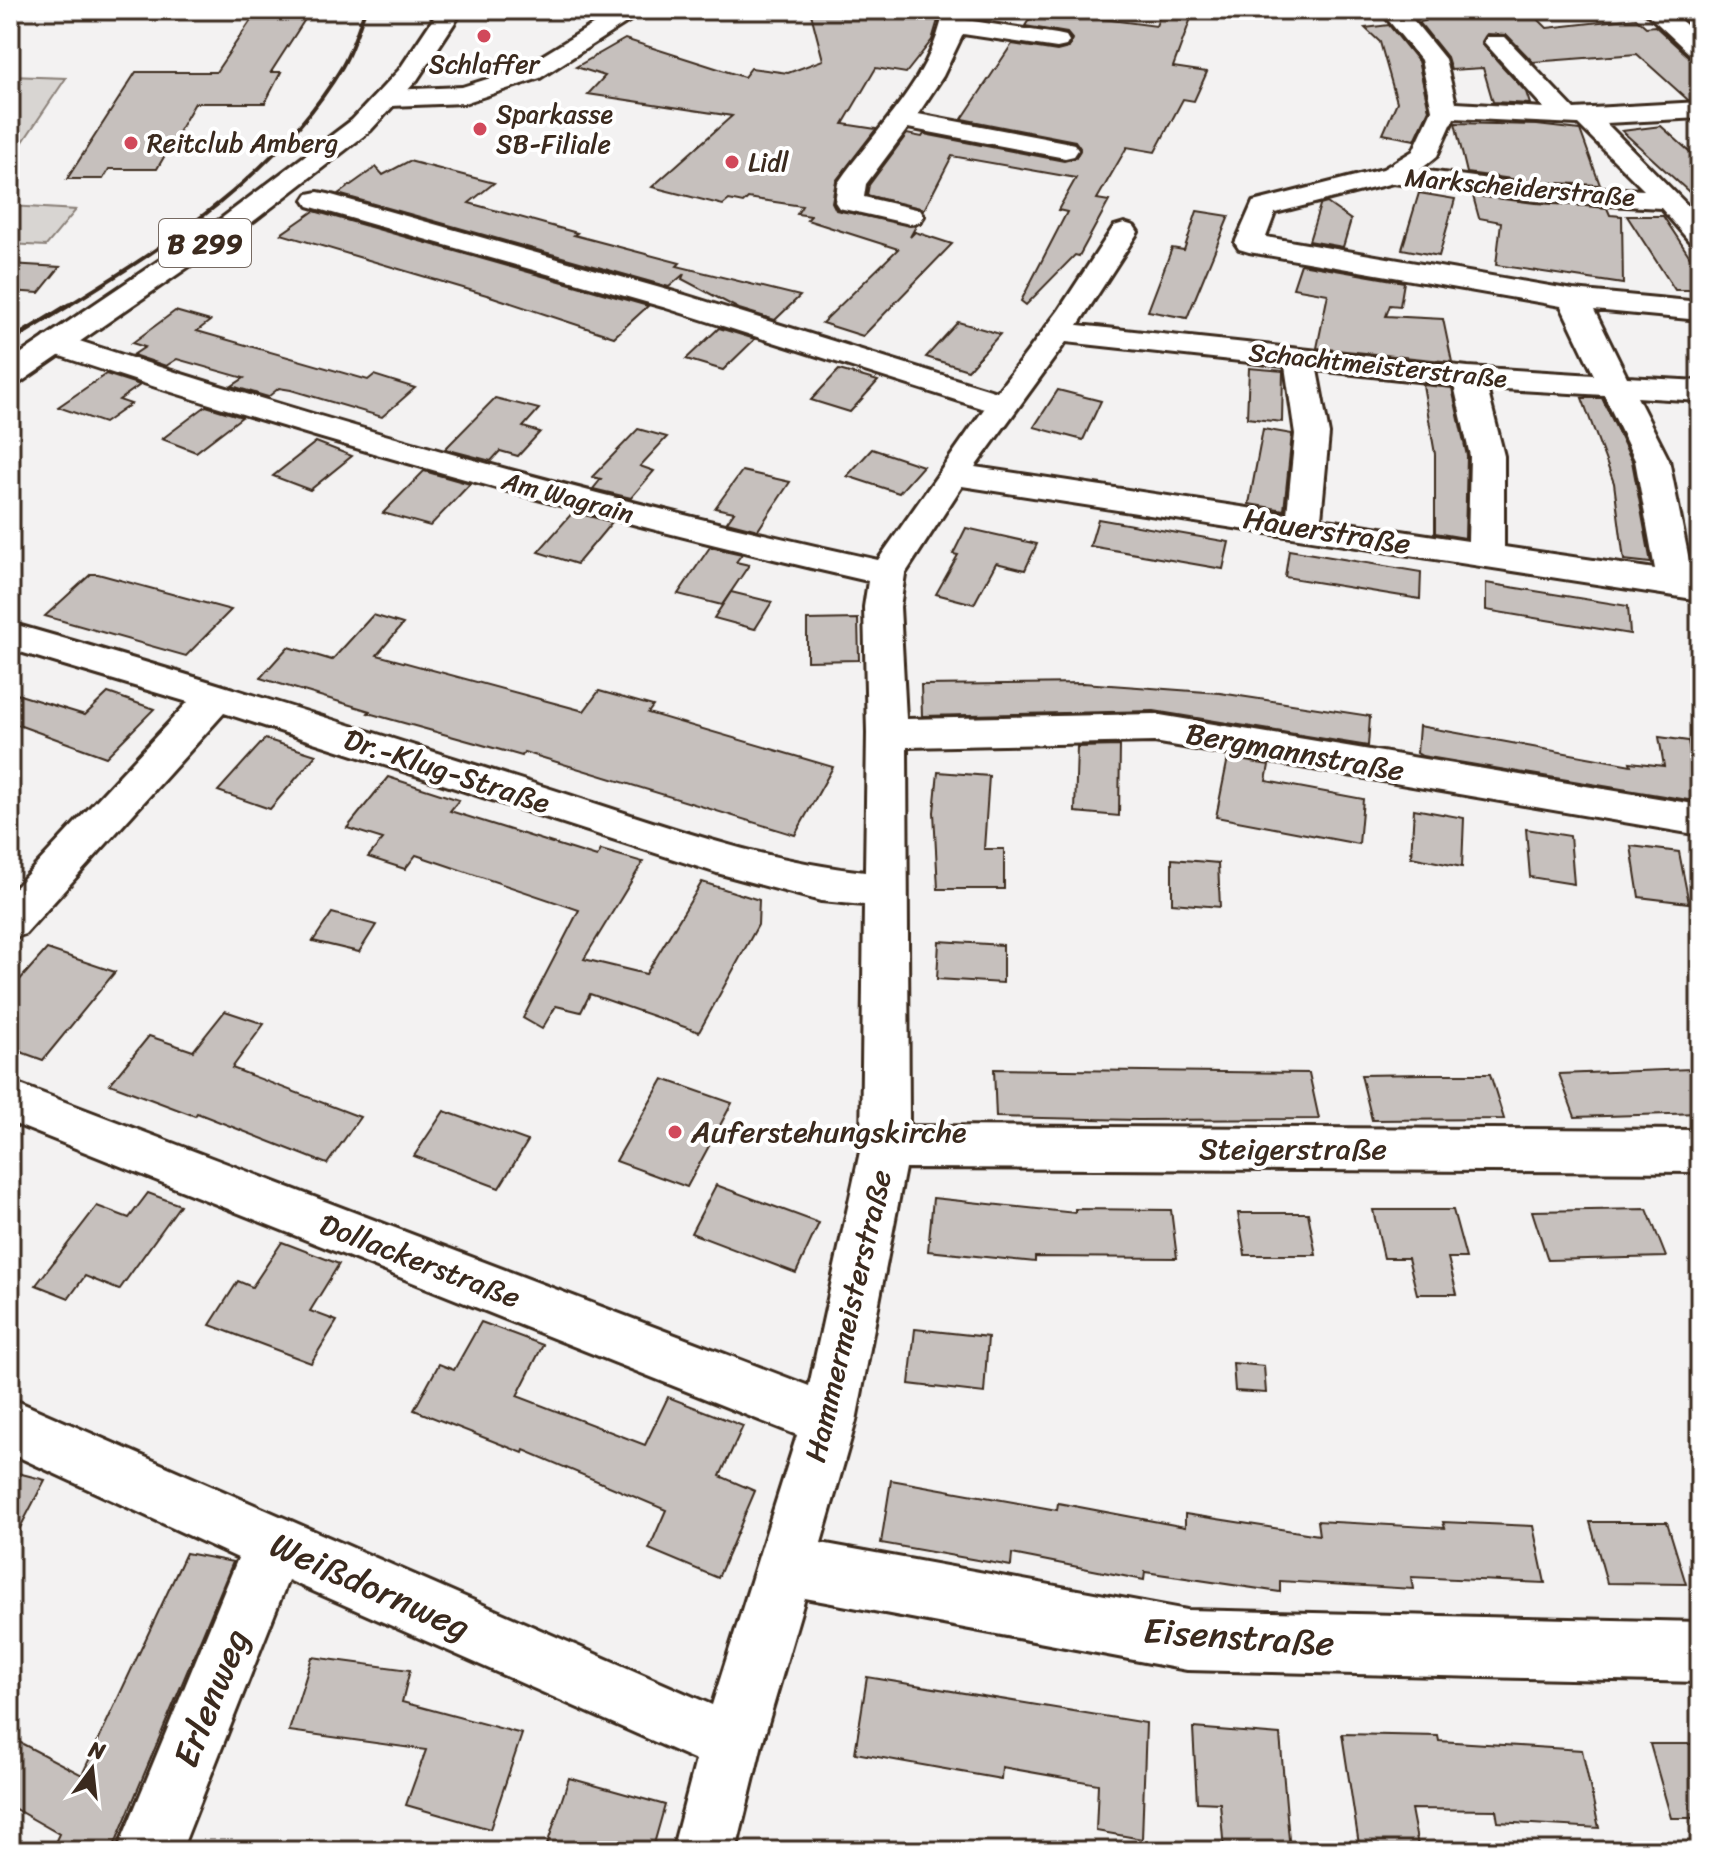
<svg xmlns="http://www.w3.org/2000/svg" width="1710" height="1861" font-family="Sriracha,sans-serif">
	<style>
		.green { fill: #d8d5d2; stroke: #8a8078; stroke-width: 2 }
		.building { fill: #c6c0bd; stroke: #3b2a1e; stroke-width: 2 }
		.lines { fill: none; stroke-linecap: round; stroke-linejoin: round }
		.minor-casing { stroke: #3b2a1e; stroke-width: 6 }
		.major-casing { stroke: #3b2a1e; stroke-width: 6 }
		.minor { fill: #fff; fill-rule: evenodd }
		.major { fill: #fff; fill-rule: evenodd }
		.rail-far1 { stroke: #3b2a1e; stroke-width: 4 }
		.rail { stroke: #3b2a1e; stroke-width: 5 }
		.poi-dot { fill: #d1495b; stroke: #fff; stroke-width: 3 }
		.labels { text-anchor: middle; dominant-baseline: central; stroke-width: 8; stroke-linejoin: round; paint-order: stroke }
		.far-poi-label { font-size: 26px; fill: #3b2a1e; stroke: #fff; text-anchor: start }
		.far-street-label { font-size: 26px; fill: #3b2a1e; stroke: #fff }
		.shield { fill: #fff; stroke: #766a62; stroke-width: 2 }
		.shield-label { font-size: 28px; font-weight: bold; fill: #3b2a1e }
		.street-label { font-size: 30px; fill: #3b2a1e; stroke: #fff }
		.poi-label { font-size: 30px; fill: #3b2a1e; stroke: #fff; text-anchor: start }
		.near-street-label { font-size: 36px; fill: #3b2a1e; stroke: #fff }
	</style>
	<rect width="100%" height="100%" fill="#f3f2f2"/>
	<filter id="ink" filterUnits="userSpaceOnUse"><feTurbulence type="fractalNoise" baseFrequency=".0125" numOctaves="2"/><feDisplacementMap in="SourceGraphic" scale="16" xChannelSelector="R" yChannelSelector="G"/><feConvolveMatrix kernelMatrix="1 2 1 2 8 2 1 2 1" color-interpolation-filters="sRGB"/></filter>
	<g filter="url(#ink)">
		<g class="green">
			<path d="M10,76l56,2 -56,83z"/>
			<path d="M10,206l66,4 -30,36 -36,-2z"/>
		</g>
		<g class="building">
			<path d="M258,10h53l-40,62h10l-16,31h-70l-38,66h-48l-6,10h-36l69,-107h80z"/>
			<path d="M810,10h131l-9,30 -26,33 -30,-5 -33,56 33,5 -40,52 -4,21 4,8 80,16 -6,11 5,-5 37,12 -89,92 -41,-13 76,-74 -91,-29 4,-4 -14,-2 5,-8 -54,-8 -5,5 -14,-3 -6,5 -71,-18 80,-71 -144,-22 17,-18 -29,-9 49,-28 119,38 7,-9 37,5 35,-13z"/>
			<path d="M1035,10l121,16 6,-16h32l-21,57 34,5 -13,29 -11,-2 -28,53 -28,-5 -30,52 12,2 -30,55 -4,-1 -49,50 -5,-4 46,-89 -9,-2 18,-32 -124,-22 -28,54 -57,-15 2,-10 38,-51 15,3 2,-3 140,27 12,-3 4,-10 -5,-7 -113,-22 50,-75 45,7 12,-3 3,-9 -5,-6 -42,-7z"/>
			<path d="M1529,10l18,18 89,-10 10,9 9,-1 34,31 11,3v39l-12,1 -51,-46 -104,8 -26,-27 -20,-1 -5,10 44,48 4,12 -37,-2 -10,-34 -32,2 -4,-13 -28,-35 6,-1 -4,-4z"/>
			<path d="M1389,25l29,36 11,49 -14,30 -32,-6 14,-32 -17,-60 -15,-14z"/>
			<path d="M1455,123l82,2 43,5 20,55 -65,-3 -68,-9z"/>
			<path d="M1661,126l39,35v41l-78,-71z"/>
			<path d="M409,161l85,22 -25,20 108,30 -3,2 106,28 -3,3 123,30 -25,24 -36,-11 -57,-30 2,-5 -15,13 -331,-93 38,-27 7,8z"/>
			<path d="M1419,193l36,6 -16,57 -37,-7z"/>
			<path d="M1473,196l134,12 3,7 12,1 1,68 -127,-19 5,-43 -22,-4z"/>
			<path d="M1327,203l24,17 -8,27 -34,-6 11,-36z"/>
			<path d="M314,211l334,95 -34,31 -124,-41 -209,-62z"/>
			<path d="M1197,211l32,5 -42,102 -39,-7 24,-63 12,2z"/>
			<path d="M1627,216h36l37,56v18h-25z"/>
			<path d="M10,264l50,3 -21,26 -29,-2z"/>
			<path d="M1301,264l103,18 -4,24 -10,-1 -4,11 57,3 9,43 -135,-14 11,-54 -35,-6z"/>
			<path d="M175,311l35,10 -13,10 171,49 6,-5 41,13 -33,29 -91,-27 -12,-2 -11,9 -36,-11 12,-8 -67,-19 -11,7 -33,-11 12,-8 -13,-4z"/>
			<path d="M958,322l42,12 -32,36 -42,-13z"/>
			<path d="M719,328l36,11 -32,31 -37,-11z"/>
			<path d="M1249,368l34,3 -1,51 -35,-4z"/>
			<path d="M839,370l39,11 -28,31 -39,-12z"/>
			<path d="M106,374l34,11 -21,15 12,4 -27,19 -46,-16z"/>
			<path d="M1423,385l29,3 15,68 -2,82 -30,-5v-79z"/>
			<path d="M1058,390l43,11 -18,39 -49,-13z"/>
			<path d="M495,398l44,11 -16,18 17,5 -22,24 -18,-5 -9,10 -46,-12z"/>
			<path d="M1582,398h20l30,63 19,102 -27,-3 -10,-77z"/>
			<path d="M206,406l36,11 -46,35 -34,-13z"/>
			<path d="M638,429l29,8 -27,29 14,5 -23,27 -38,-9 8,-10 -9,-2z"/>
			<path d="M1263,429l29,5 -8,76 -35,-6z"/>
			<path d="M316,442l36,14 -42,34 -37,-14z"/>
			<path d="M872,449l51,17 -24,27 -52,-17z"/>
			<path d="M424,471l46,13 -40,42 -47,-13z"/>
			<path d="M742,471l48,11 -32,48 -31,-8 7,-10 -19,-4z"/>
			<path d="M573,512l39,10 -35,42 -39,-12z"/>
			<path d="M1098,519l131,23 -6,27 -133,-23z"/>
			<path d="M966,528l71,16 -12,26 -29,-7 -22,41 -38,-10 22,-39 -5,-1z"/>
			<path d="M710,547l32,7 -6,8 13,3 -27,40 -44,-11z"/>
			<path d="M1289,550l132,22 -1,27 -135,-22z"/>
			<path d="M91,574h7l133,36 -45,46 -141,-40z"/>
			<path d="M1486,583l142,23 2,28 -144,-24z"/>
			<path d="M731,592l41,10 -17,27 -41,-11z"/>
			<path d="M373,615l30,9 -26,31 207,56 15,-20 54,15 -5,7 185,54 -38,68 -271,-83 -2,4 -154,-43 2,-2 -110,-33 28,-31 44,13z"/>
			<path d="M858,619l1,41 -52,1v-41z"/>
			<path d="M1083,683l137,10 150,23 -2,30 -214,-35 -232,5 -1,-31z"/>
			<path d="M10,692l75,23 23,-22 46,16 -48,48 -96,-35z"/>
			<path d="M1419,726l212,39 -1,-3 34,4 -5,-29 29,4 12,61 -278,-46 -5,-3z"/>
			<path d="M265,739l51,16 -46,54 -52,-18z"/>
			<path d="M1120,746l-1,70 -44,-4 2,-65z"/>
			<path d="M1228,758l41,7 -3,16 97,18 -4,45 -143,-27z"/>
			<path d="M938,772l51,4 -5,73h20v40h-66l-4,-77z"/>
			<path d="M388,777l71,23 -9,11 147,46 4,-7 42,12 -59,97 62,15 56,-92 57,18 -1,25 -59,107 -109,-38 -9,18 -25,-6 -14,23 -19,-11 56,-108 -163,-55 -11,14 -37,-12 15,-18 -36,-11z"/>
			<path d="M1414,809l50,9 -2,49 -51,-10z"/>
			<path d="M1526,829l44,7 4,48 -44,-7z"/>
			<path d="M1631,846l48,6 10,51 -50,-6z"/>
			<path d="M1172,859l46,4 2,44 -48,-4z"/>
			<path d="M332,913l44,12 -17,27 -46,-11z"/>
			<path d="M939,941l64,4v38l-66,-4z"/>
			<path d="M47,949l68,23 -72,88 -33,-12v-57z"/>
			<path d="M225,1011l39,13 -32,44 128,49 -33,47 -130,-51 -2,3 -85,-32 39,-48 44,15z"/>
			<path d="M994,1069l315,4 10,46 -181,1 -142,-3z"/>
			<path d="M1691,1069l9,21v23l-125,4 -16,-43z"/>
			<path d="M1425,1074h65l14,45 -132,1 -11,-45z"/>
			<path d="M663,1079l69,24 -45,84 -71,-26z"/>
			<path d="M444,1111l84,30 -29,47 -85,-32z"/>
			<path d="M716,1185l103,38 -23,50 -105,-40z"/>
			<path d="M148,1193l32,12 -61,85 -34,-14 -16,22 -33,-13 61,-79 32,12z"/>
			<path d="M933,1198l142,15v-4l96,1 6,48 -142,-1v5l-107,-11z"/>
			<path d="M1647,1209l19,48 -118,3 -16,-49z"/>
			<path d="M1373,1210h80l13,48h-18l9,36h-40l-9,-36h-24z"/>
			<path d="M1238,1213h70l8,42h-71z"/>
			<path d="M282,1242l57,22 -29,47 27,10 -26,42 -101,-38 28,-44 14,6z"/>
			<path d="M481,1322l62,23 -26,51 128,49 23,-48 75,29 -23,50 35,15 -37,87 -69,-29 17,-39 -142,-60 -1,3 -109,-43 25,-46 15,6z"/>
			<path d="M915,1329l73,8 -4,56 -75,-9z"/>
			<path d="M1233,1363l31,3 2,27 -31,-2z"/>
			<path d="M10,1471l35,9 -35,67z"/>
			<path d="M891,1480l166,30 1,-7 127,24v-13l134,21 -2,-14 128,7 -2,-6 90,4 12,57 -134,-6 2,12 -133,-8v11l-135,-20 -1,8 -132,-26 -1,12 -130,-23z"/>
			<path d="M1590,1522h77l19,62 -79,-1z"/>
			<path d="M186,1553l47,9 -121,289h-61l8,-17 -49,-28v-49l7,-16 65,34z"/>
			<path d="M312,1657l98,13 -8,32 120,32 -32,95 -84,-24 20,-55 -137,-19z"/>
			<path d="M867,1677l279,46 -4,116 -46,-8 2,-47 -96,-17 -1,12 -146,-26z"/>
			<path d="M1193,1728l87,7 10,116h-66l-4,-48 -23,-1z"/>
			<path d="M1342,1734l96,2 1,5 143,9 17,78 -101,-6 -2,-12 -85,-1 8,42h-59z"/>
			<path d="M1650,1744h50v74h-29z"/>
			<path d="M569,1778l96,27 -13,46h-107z"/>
		</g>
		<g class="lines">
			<defs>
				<g id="minor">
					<path d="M617,10h29l-106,68 -76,25 -74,3 -9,-3 -4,-5 4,-5 9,-3 72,-3 60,-19z"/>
					<path d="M944,10h24l-2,10 91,14 9,2 3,5 -3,5 -9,2 -94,-14 -20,42 -25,38 147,28 9,2 4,6 -4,6 -9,2 -157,-30 -42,56 -2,13 56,13 4,6 -4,6 -10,2 -71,-16 -4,-6 3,-19c39,-56 93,-103 106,-173z"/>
					<path d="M1380,10h25l40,49 11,44 88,5 -60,-66 3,-5h18l69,72 126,-7v16l-94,5 94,95v27l-10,-3 -29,-34 -126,-7 -142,-18 -118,30 -9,24 307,53 127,12v18l-106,-10 33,67 73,4v20l-63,-4 32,63 23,115 8,1v24l-738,-114 -57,88 -5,33 6,112 248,-5 546,91v30l-546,-93 -247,5 2,379 791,4v42l-795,-4 -49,253 -35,122 366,67 513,12v60l-513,-12 -382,-72 -43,146 -26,107h-64l24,-91 -408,-180 -107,271h-64l121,-293 -228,-105v-55l702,307 85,-270 -787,-313v-41l799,305 52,-239 3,-242 -43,-4 -104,-28 -493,-160 -199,221 -15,5v-46l178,-191 -178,-53v-26c175,49 348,105 522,160 109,34 219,77 333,89l2,-139 -3,-126 4,-26c-278,-63 -552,-140 -823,-230l-5,-7 5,-7 11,-2 11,2c267,88 537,163 811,223l106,-151 -321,-102 -355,-101 -4,-6 4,-6 10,-2 10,2 357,101 312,97 62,-82 55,-84 10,-3 10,3 4,6 -60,93 390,42 126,8 -33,-69 -312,-54 -10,-3 -4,-6 18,-41 130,-33 30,-18 19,-41 -11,-50zM1454,118l124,6 66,66 -109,-5 -115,-15 17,-14zM1066,342l219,24 10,68 -8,80 -312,-47zM1317,370l137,15 16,71 -2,85 -147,-22 8,-85zM1487,388l117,7 31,65 20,109 -151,-22v-91z"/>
					<path d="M1643,10h26l31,27v20l-9,-2z"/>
				</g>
				<path id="major" d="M439,10h24l-46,70 -47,51 -128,99 -221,152 -11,3v-24l212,-143 130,-98 47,-50z"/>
			</defs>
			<use href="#minor" class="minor-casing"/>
			<use href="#major" class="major-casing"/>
			<use href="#minor" class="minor"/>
			<use href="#major" class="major"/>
			<path class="rail-far1" d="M66,307c104,-64 212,-133 276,-240 10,-17 16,-38 23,-57"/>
			<path class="rail" d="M10,341l59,-36"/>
		</g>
	</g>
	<g class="poi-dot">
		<circle cx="484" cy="36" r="8"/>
		<circle cx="480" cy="129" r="8"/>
		<circle cx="131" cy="143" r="8"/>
		<circle cx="732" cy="162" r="8"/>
		<circle cx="675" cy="1132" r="8"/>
	</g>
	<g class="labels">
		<g class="far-poi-label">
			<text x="484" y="64" text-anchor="middle">Schlaffer</text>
			<text x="496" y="114">Sparkasse<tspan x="496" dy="30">SB-Filiale</tspan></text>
			<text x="147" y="143">Reitclub Amberg</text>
			<text x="748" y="162">Lidl</text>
		</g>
		<g class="far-street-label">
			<text transform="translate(1520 187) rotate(5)">Markscheiderstraße</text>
			<text transform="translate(1378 365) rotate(6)">Schachtmeisterstraße</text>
			<text transform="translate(568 497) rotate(15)">Am Wagrain</text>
		</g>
		<rect class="shield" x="159" y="219" width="92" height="48" rx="6"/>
		<g class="shield-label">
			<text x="205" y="243">B 299</text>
		</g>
		<g class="street-label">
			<text transform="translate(1327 531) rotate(9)">Hauerstraße</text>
			<text transform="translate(1295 752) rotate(10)">Bergmannstraße</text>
			<text transform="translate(447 771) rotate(18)">Dr.-Klug-Straße</text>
			<text x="1293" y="1149">Steigerstraße</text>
			<text transform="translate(420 1261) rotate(21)">Dollackerstraße</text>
			<text transform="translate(848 1316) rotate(-77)">Hammermeisterstraße</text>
		</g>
		<g class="poi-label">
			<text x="691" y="1132">Auferstehungskirche</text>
		</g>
		<g class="near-street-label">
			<text transform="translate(370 1586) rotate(24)">Weißdornweg</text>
			<text transform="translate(1239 1637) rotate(4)">Eisenstraße</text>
			<text transform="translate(211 1698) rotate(-68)">Erlenweg</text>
		</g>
	</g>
	<rect width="1710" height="1861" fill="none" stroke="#fff" stroke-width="40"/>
	<rect x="20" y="20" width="1670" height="1821" fill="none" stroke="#3b2a1e" stroke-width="3" filter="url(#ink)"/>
	<g transform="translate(92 1769) rotate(15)" stroke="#ffffff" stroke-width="6" paint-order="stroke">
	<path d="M0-6L14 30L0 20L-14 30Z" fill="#3b2a1e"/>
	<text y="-12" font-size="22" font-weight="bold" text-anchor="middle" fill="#3b2a1e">N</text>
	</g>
</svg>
